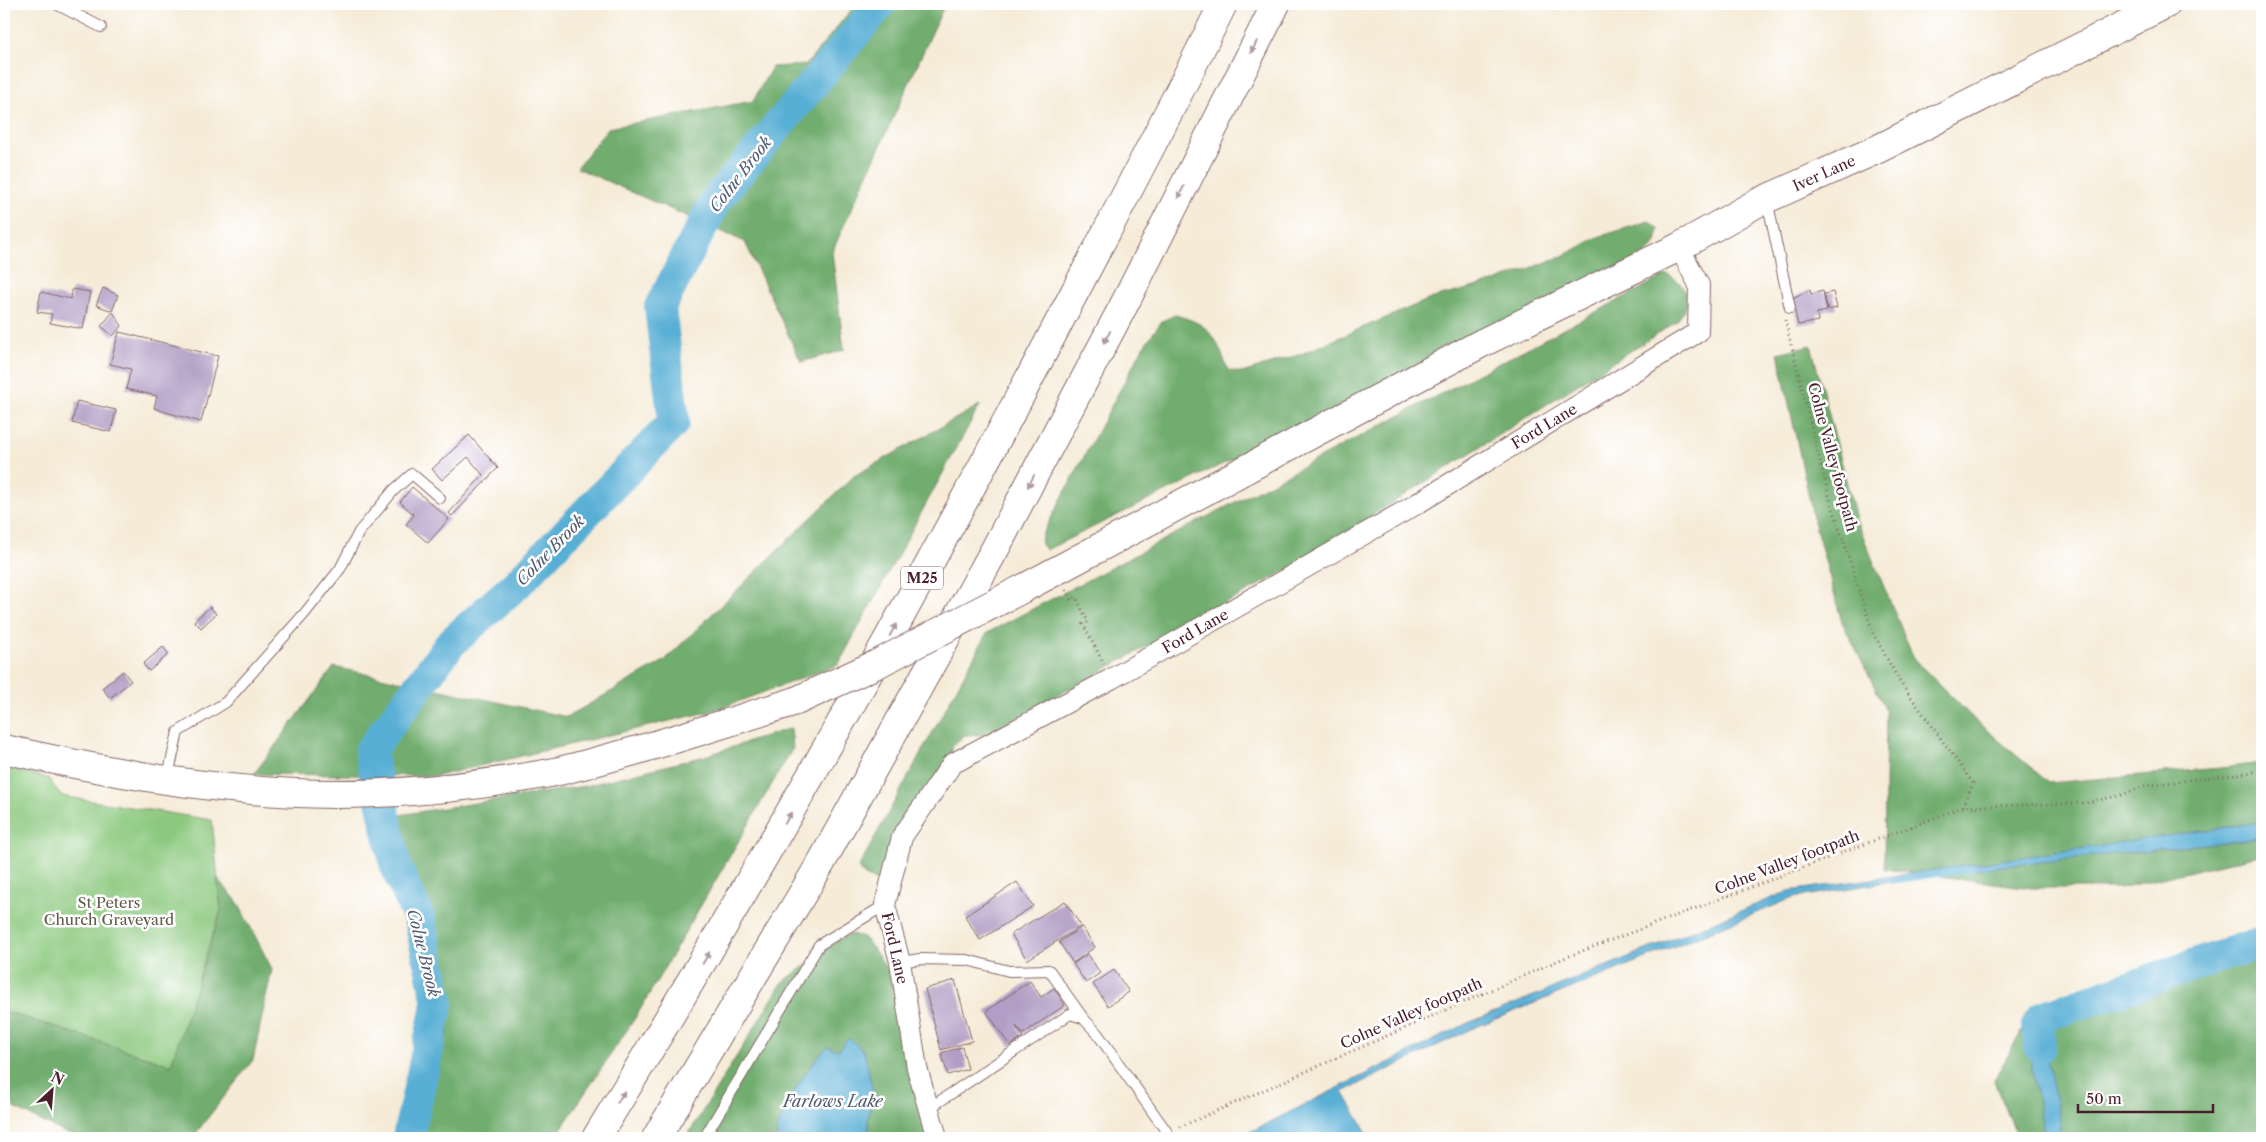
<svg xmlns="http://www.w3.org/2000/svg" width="2266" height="1142" font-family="'Libre Caslon Text',serif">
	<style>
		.green { fill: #8cc97f; stroke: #6b7455 }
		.forest { fill: #71ad6e; stroke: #5e664c }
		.water { fill: #58afd5; stroke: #516780 }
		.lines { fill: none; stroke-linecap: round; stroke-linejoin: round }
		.stream { stroke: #58afd5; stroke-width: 5.5 }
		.river { stroke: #58afd5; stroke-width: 32 }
		.building { fill: #b19dc5 }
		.service-casing { stroke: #866667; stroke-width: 12 }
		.minor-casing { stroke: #866667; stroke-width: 22 }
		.secondary-casing { stroke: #866667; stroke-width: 30 }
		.motorway-casing { stroke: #866667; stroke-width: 30 }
		.path { stroke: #866667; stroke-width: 3; stroke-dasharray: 1 4; stroke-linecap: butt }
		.service { stroke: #fff; stroke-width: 10 }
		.minor { stroke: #fff; stroke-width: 20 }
		.secondary { stroke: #fff; stroke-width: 28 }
		.motorway { stroke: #fff; stroke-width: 28 }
		.secondary-bridge-casing { stroke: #866667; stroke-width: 30; stroke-linecap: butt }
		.secondary-bridge { stroke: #fff; stroke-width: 28 }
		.oneway { fill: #ae9aa0 }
		.labels { text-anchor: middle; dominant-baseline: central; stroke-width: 5; stroke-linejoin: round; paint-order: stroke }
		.shield { fill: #fff; stroke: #80626b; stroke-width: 1 }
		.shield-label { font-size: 14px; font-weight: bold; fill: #4a1f2b }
		.street-label { font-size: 15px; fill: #4a1f2b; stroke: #fff }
		.park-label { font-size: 15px; fill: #615a48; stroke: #fff }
		.water-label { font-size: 16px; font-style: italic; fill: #50596f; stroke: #fff }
	</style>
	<rect width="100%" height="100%" fill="#fff"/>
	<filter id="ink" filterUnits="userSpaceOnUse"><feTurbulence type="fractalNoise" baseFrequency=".02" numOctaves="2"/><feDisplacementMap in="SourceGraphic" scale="10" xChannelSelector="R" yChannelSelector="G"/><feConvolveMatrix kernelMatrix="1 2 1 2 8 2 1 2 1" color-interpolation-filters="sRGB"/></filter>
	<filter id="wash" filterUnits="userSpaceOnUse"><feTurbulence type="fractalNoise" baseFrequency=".0096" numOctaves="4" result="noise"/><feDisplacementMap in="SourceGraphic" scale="20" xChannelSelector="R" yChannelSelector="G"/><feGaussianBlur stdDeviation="1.12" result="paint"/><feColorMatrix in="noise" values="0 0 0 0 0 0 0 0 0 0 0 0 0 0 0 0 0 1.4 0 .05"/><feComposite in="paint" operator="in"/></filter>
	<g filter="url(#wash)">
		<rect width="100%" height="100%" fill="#f5ebd7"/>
		<path class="green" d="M4,767l44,11 13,18 151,24 9,90 -50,155 -165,-53 -2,3z"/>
		<g class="forest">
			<path d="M856,4h89l-113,248 12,98 -43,12 -56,-120 -168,-74 31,-40 145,-27 19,-34 34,-2z"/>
			<path d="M1649,221l10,8 -3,13 -9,11 -231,117 -370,180 -5,-5 1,-10 101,-188 19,-26 13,-6c38,10 40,21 53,55l14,3 59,-19 129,-55 67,-18 68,-26 33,-18z"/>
			<path d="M1666,275c14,3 25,19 19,34 -2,4 -6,9 -9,13l-389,248 -302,165h-20l-13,12v16l-69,120 -17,-6 -8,-9 129,-235z"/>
			<path d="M1811,345l46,177 57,137 62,62 73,62 171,-15 42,-5v94l-3,-2 -139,33h-89l-147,-19 2,-159 -44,-88 -28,-101 -36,-168z"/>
			<path d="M980,405l-142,260 -126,46 -275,65 -183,-2 80,-107 233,50 97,-56 190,-185z"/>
			<path d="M791,728l2,20 -156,267 -82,123h-144l37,-106 -6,-80 -38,-88 -5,-49 186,-29 120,-30z"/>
			<path d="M217,878l20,23 35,68 -19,91 -61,78h-116l-60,-29 -12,-9 1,-89 166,54 50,-155z"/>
			<path d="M2262,932v206h-244l-24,-57 38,-70 178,-65z"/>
			<path d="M852,934l11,3 10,11 19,29 43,161h-65l-2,-19 5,-27 -35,-42 -20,7 -41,70 -1,11h-90l96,-155 58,-44z"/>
		</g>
		<g class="water">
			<path d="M2262,822l-1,16 -329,36 -139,24 -322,131 -128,63 27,46h-132l230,-115 321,-132z"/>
			<path d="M2041,1012l11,1 -6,5 -5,9 22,111h-18l-14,-72 2,-48z"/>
			<path d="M849,1038l15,13 9,41 -5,27 2,19h-94c3,-28 31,-70 51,-91l11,3z"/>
		</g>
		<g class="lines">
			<path class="stream" d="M1891,881l82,-12"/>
			<g class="river">
				<path d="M2040,1047l-3,-23 5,-7 220,-75"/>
				<path d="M408,1138l30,-136 -18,-81 -24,-54 -26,-116 81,-108 68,-61 155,-160 -14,-115 56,-107 164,-196"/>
			</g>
		</g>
		<g id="blocks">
			<g class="building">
				<path d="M103,288l15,7 -6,16 -16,-6z"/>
				<path d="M72,289l18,3 -7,37 -33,-6 2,-9 -15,-2 4,-20 30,7z"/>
				<path d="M1810,290l1,4 12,-3 4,20 -10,2 1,8 -20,4 -6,-27z"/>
				<path d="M1833,292l4,16 -9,2 -4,-16z"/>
				<path d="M113,312l9,14 -9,10 -12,-10z"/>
				<path d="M119,332l99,24 -17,66 -39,-11 -8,-3 3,-12 -31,-7 5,-20 -21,-5z"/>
				<path d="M77,401l39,9 -5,22 -39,-9z"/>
				<path d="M469,435l29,33 -46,48 -3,-3 34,-38 -15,-18 -26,23 -10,-11z"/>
				<path d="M412,487l37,32 -21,24 -22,-19 8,-9 -14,-13z"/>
				<path d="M210,607l6,7 -15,14 -7,-7z"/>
				<path d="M163,647l6,7 -20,17 -6,-7z"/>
				<path d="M123,671l8,10 -21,17 -8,-10z"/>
				<path d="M1017,882l16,24 -53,34 -15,-24z"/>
				<path d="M1065,901l16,25 -54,34 -16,-26z"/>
				<path d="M1082,927l13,20 -22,16 -14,-21z"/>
				<path d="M1088,954l12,19 -14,10 -13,-19z"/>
				<path d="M1114,970l15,22 -21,14 -15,-22z"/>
				<path d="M955,980l17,61 -31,9 -16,-61z"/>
				<path d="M1030,981l11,16 13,-9 11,17 -42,29 -7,-8 7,11 -13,9 -24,-35z"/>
				<path d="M962,1047l6,22 -20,6 -7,-22z"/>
			</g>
		</g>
	</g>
	<g filter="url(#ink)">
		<use href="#blocks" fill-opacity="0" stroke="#866667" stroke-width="1"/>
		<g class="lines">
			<defs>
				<g id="service">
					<path d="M56,4l45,23"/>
					<path d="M1767,200l23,108"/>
					<path d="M167,780l11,-48 48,-30 79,-89 35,-44 19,-37 35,-42 18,-16 28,24"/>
					<path d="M900,962l20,-3 47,1 42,11 40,-1 34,48"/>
					<path d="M928,1109l142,-95 13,4 14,15 74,105"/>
					<path d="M704,1138l115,-193 66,-40"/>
				</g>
				<path id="minor" d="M937,1138l-20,-70 -17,-106 -15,-57 17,-68 50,-73 159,-85 304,-174 283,-173 1,-47 -20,-38"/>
				<g id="secondary">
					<path d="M1024,588l458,-245 197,-96 78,-44 121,-54 288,-145"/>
					<path d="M4,749c108,24 218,44 329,45 73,0 146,-8 217,-21 19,-4 37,-9 55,-14 65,-17 127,-38 191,-58"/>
				</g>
				<g id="motorway">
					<path d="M596,1138c159,-259 309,-523 451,-793 59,-113 120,-226 176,-341"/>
					<path d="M656,1138l165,-275 174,-314 131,-248 150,-297"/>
				</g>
			</defs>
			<use href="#service" class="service-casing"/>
			<use href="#minor" class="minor-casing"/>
			<use href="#secondary" class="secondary-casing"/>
			<use href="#motorway" class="motorway-casing"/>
			<g class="path">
				<path d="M1785,320l43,173 45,140 27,49 73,101 -10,24"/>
				<path d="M1066,590l5,10 5,-3 12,25 -5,2 21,40"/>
				<path d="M1180,1127l384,-169 399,-151 122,-4 37,-8 21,-9 119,-15"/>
				<path d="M2260,1138l2,-7"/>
			</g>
			<use href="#service" class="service"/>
			<use href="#minor" class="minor"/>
			<use href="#secondary" class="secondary"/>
			<use href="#motorway" class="motorway"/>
			<defs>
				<path id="secondary-bridge" d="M796,701l81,-37 147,-76"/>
			</defs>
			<use href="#secondary-bridge" class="secondary-bridge-casing"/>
			<use href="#secondary-bridge" class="secondary-bridge"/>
		</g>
		<defs><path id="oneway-solid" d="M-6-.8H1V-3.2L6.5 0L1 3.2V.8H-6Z" transform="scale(1.25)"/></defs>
		<g class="oneway">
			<use href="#oneway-solid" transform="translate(1254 47) rotate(117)"/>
			<use href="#oneway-solid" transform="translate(1181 192) rotate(117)"/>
			<use href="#oneway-solid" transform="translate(1107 337) rotate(118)"/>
			<use href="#oneway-solid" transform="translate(1031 481) rotate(118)"/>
			<use href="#oneway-solid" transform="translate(893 630) rotate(-61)"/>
			<use href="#oneway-solid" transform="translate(788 818) rotate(-61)"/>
			<use href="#oneway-solid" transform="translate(706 958) rotate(-60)"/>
			<use href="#oneway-solid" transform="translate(621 1097) rotate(-58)"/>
		</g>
	</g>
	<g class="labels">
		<rect class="shield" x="901" y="566.5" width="42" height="23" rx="4"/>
		<g class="shield-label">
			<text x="922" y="578">M25</text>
		</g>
		<g class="street-label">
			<text transform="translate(1824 173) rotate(-24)">Iver Lane</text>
			<text transform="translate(1544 426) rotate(-31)">Ford Lane</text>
			<text transform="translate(1833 457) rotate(75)">Colne Valley footpath</text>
			<text transform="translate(1195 631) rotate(-30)">Ford Lane</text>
			<text transform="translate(1787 862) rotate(-21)">Colne Valley footpath</text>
			<text transform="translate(895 948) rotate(77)">Ford Lane</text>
			<text transform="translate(1411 1013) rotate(-24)">Colne Valley footpath</text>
		</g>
		<g class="park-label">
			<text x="109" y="902">St Peters<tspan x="109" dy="17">Church Graveyard</tspan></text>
		</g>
		<g class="water-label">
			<text transform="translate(740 174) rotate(-52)">Colne Brook</text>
			<text transform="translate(550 550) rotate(-46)">Colne Brook</text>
			<text transform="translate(424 953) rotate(76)">Colne Brook</text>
			<text x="833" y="1101">Farlows Lake</text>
		</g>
	</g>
	<rect width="2266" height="1142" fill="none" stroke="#fff" stroke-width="20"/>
	<g transform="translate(52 1090) rotate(26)" stroke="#ffffff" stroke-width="4" paint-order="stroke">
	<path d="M0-4L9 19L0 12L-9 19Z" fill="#4a1f2b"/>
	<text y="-8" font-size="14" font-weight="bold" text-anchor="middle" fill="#4a1f2b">N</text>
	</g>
	<path d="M2078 1104v8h135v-8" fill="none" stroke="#4a1f2b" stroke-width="2.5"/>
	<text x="2086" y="1104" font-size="15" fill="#4a1f2b" stroke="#ffffff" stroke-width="4" paint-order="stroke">50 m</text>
</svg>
